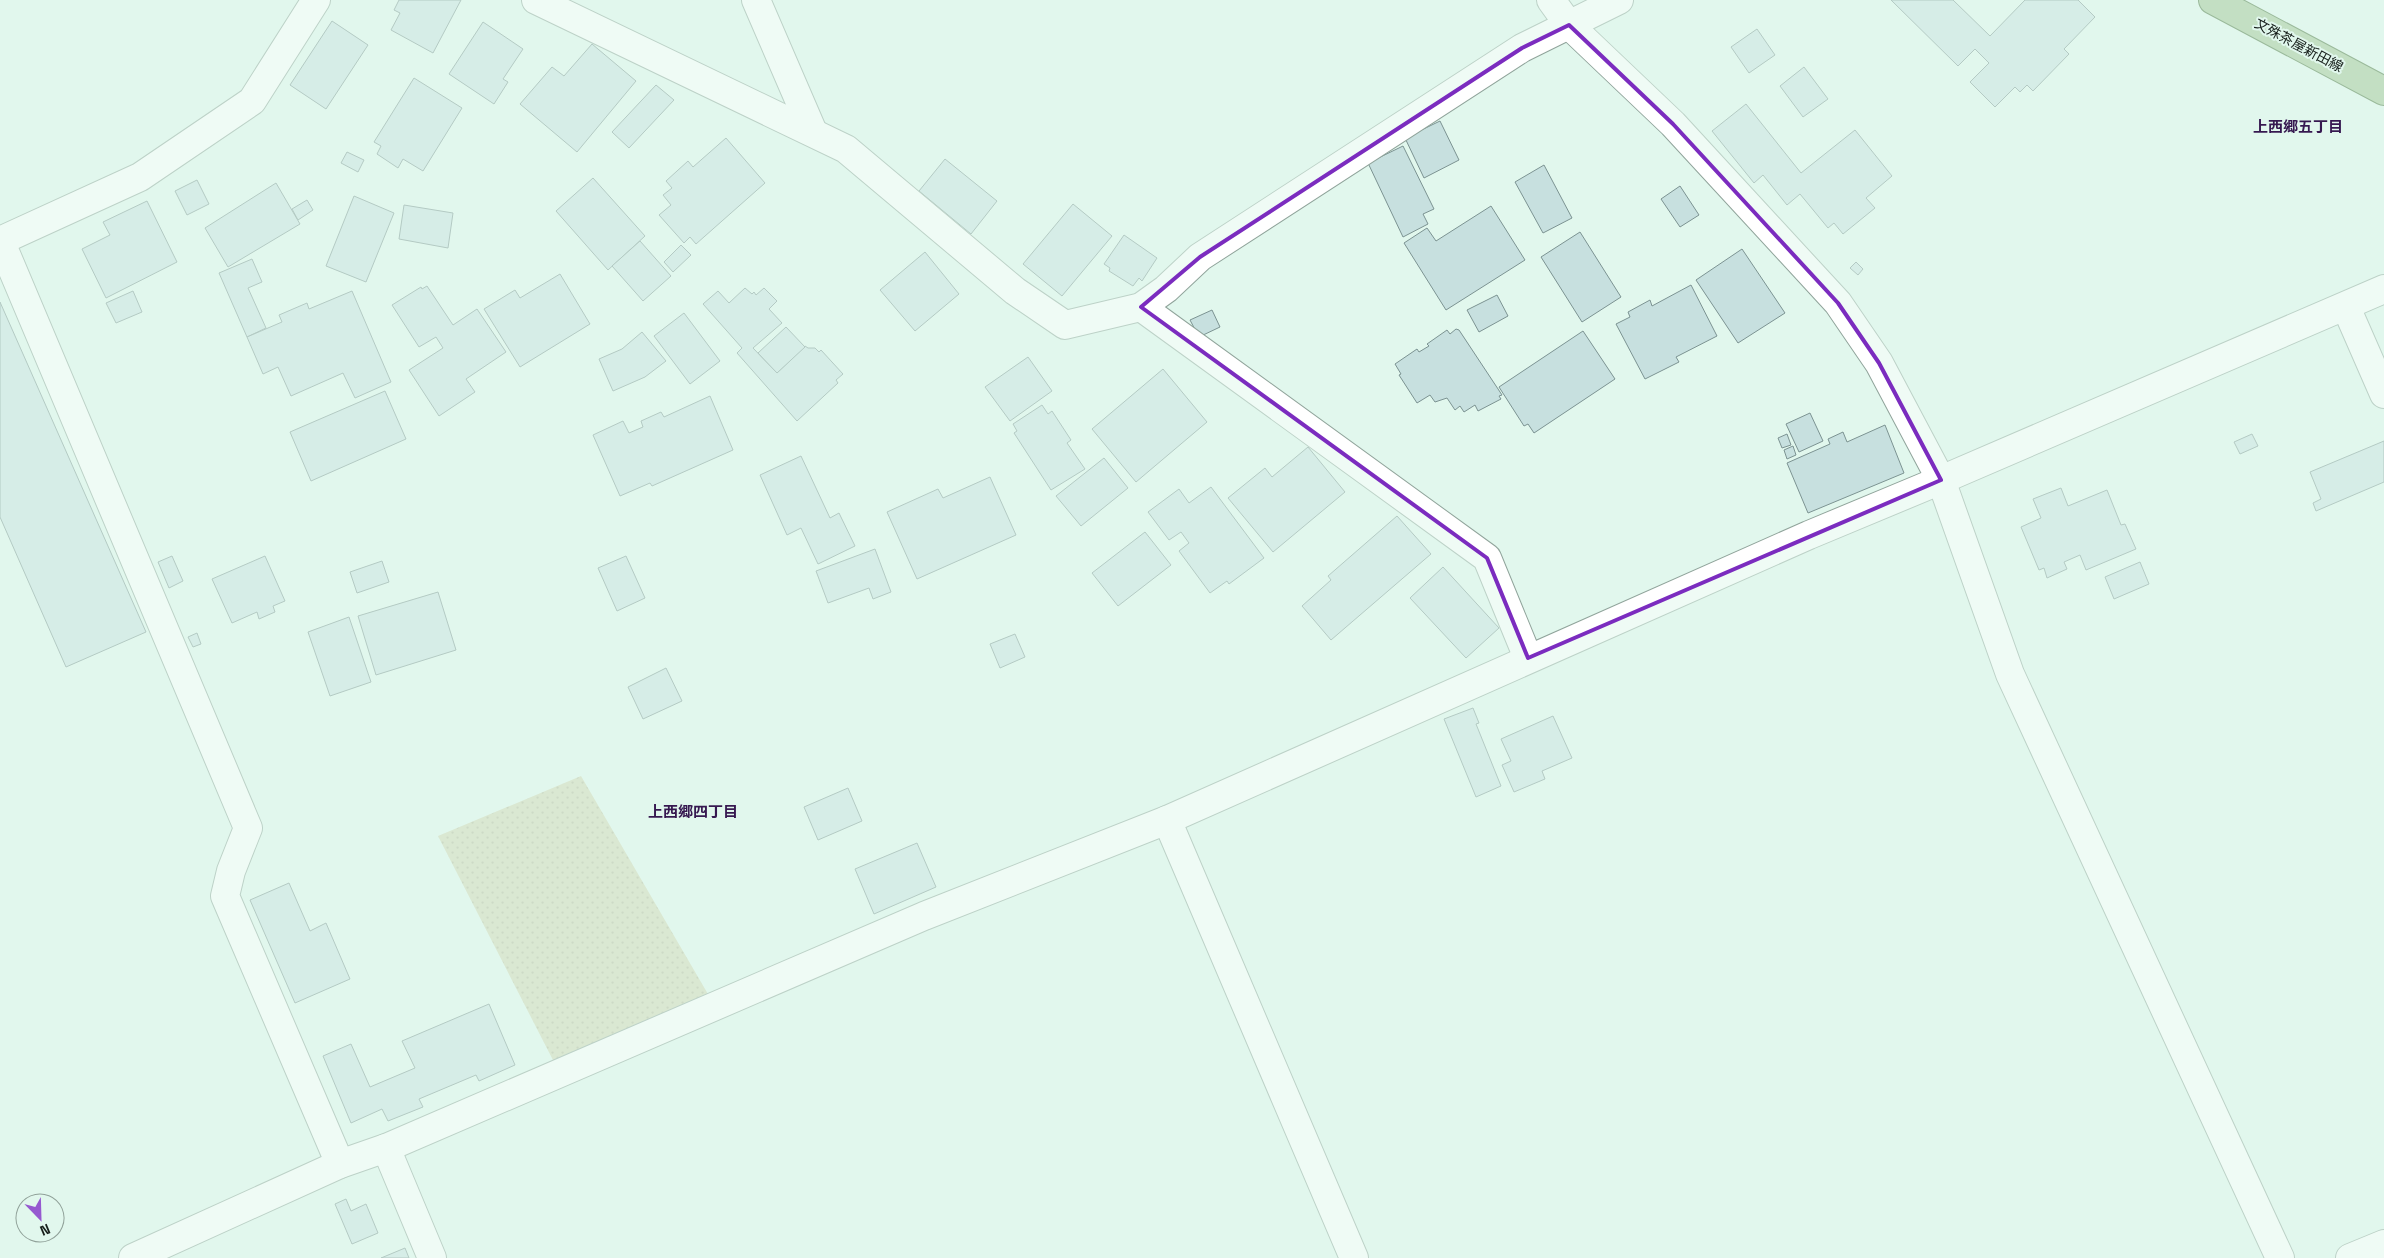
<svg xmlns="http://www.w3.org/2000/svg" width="2384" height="1258" font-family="'Space Grotesk','Noto Sans JP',sans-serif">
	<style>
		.grass { fill: url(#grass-dots) }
		.building { fill: #c7e0df; stroke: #7c9392 }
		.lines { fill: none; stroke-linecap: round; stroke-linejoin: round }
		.minor-casing { stroke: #90a49b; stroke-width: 30 }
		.major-casing { stroke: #446e38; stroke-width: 30 }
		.minor { stroke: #fff; stroke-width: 28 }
		.major { stroke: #9dc291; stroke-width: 28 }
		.marked { fill: none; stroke: #7b2cbf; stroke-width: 4; stroke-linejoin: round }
		.labels { text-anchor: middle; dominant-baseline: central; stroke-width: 4; stroke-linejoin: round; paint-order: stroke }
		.street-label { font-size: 14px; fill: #171f1b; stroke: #e1f7ed }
		.neighbourhood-label { font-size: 15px; font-weight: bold; fill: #361850; stroke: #e1f7ed }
	</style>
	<defs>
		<pattern id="grass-dots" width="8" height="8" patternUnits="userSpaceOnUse" patternTransform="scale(1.25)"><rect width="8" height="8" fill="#d1d4b2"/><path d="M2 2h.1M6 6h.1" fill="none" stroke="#b3b698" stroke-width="1.8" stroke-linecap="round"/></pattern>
	</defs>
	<rect width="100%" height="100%" fill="#e1f7ed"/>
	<path class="grass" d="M581,776l131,225 -157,63 -117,-228z"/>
	<g class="building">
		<path d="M399,0h62l-28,53 -42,-23 9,-17 -6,-3z"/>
		<path d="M1891,0h62l37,36 35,-36h53l17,17 -31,32 5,5 -36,37 -6,-6 -7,7 -5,-5 -20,20 -25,-25 19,-19 -14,-14 -17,17z"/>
		<path d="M332,21l36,24 -42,64 -36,-24z"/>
		<path d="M483,22l40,27 -20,30 5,3 -14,22 -45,-30z"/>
		<path d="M1757,29l18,26 -26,18 -18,-26z"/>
		<path d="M592,44l44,37 -59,71 -57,-48 32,-37 12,9z"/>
		<path d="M1804,67l24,32 -25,18 -23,-31z"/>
		<path d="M414,78l48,30 -39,63 -20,-12 -5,9 -21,-14 4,-8 -7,-4z"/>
		<path d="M656,85l18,15 -45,48 -17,-16z"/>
		<path d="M1746,104l55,69 54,-43 37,46 -26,22 9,10 -32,26 -9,-11 -6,5 -28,-34 -13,11 -24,-30 -9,8 -42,-52z"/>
		<path d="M1440,121l19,39 -35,18 -19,-40z"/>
		<path d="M726,138l39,45 -69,61 -6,-7 -6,6 -25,-28 12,-10 -8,-10 9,-7 -6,-7 22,-20 5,6z"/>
		<path d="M1403,146l31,63 -11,5 5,10 -25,13 -35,-74z"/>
		<path d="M347,152l17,8 -6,12 -17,-9z"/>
		<path d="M945,159l52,42 -26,33 -52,-43z"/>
		<path d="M1544,165l28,53 -29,15 -28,-51z"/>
		<path d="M593,178l52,58 -37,34 -52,-59z"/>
		<path d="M197,180l12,24 -22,11 -12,-24z"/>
		<path d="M276,183l24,41 -72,43 -23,-39z"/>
		<path d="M1680,186l19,29 -19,12 -19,-28z"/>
		<path d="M354,196l40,17 -28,69 -40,-16z"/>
		<path d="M307,200l6,10 -15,10 -6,-11z"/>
		<path d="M147,201l30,61 -71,36 -24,-49 28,-14 -7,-13z"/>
		<path d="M1073,204l39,32 -50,60 -39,-32z"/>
		<path d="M404,205l49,8 -5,35 -49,-9z"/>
		<path d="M1491,206l34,54 -79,50 -42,-67 23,-15 9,13z"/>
		<path d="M1580,232l41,65 -39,25 -41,-65z"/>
		<path d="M1124,235l33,23 -15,23 -3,-3 -6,8 -24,-15 1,-3 -6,-4z"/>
		<path d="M640,241l31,35 -28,25 -31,-35z"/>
		<path d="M681,245l10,10 -18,17 -9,-10z"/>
		<path d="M1742,249l43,64 -47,30 -42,-63z"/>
		<path d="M925,252l34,42 -44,37 -35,-41z"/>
		<path d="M252,259l10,23 -14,6 18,40 -19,9 -28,-64z"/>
		<path d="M1856,262l7,7 -5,6 -8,-7z"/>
		<path d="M560,274l30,50 -70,43 -36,-58 31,-19 5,8z"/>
		<path d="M1691,285l26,51 -41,21 3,5 -34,17 -29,-55 14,-7 -2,-5 22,-12 2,6z"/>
		<path d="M427,286l26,39 24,-16 29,43 -40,27 9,13 -36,24 -30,-46 34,-22 -7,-11 -17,10 -27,-42 29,-18 1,2z"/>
		<path d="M745,288l7,6 2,-2 2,3 8,-7 13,13 -8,8 13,14 -29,25 24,25 28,-27 3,2h7l4,4 2,-2 22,24 -7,6 2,3 -41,38 -60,-68 5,-5 -39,-44 15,-13 11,12z"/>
		<path d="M133,291l9,21 -26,11 -10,-20z"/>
		<path d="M352,291l39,91 -36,16 -12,-25 -52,23 -13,-29 -15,7 -16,-37 35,-15 -3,-7 28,-12 2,6z"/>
		<path d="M1497,295l11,21 -29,16 -12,-22z"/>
		<path d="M0,302l146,330 -80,35 -66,-150z"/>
		<path d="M1212,310l8,17 -21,10 -9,-17z"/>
		<path d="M684,313l36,48 -30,23 -36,-48z"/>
		<path d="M786,327l19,20 -28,26 -19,-20z"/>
		<path d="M1456,329l3,1 43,65 -3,1 2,3 -23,12 -3,-6 -11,7 -4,-6 -5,4 -8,-12 -12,4 -5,-7 -13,8 -18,-28 2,-1 -6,-10 22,-15 2,3 10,-6 -2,-2 20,-14 3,4z"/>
		<path d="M1583,331l32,48 -81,54 -6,-9 -4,2 -25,-39z"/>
		<path d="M642,332l24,29 -21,16 -32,14 -14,-32 23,-10z"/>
		<path d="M1028,357l24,34 -42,30 -25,-34z"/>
		<path d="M1163,369l44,53 -71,60 -44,-53z"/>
		<path d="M385,391l21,48 -95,42 -21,-49z"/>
		<path d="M710,396l23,54 -81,36 -2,-3 -30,13 -27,-61 30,-14 6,12 14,-6 -2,-6 20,-9 3,5z"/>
		<path d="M1042,405l6,9 4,-3 19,29 -4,3 18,26 -34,21 -37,-57 3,-2 -4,-7z"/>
		<path d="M1810,413l13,28 -24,11 -13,-28z"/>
		<path d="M1885,425l19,48 -96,40 -21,-50 43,-19 -2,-5 15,-7 4,10z"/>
		<path d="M1787,434l4,11 -9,3 -4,-10z"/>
		<path d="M2252,434l6,12 -18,8 -6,-12z"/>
		<path d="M2384,441v41l-68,29 -3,-8 8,-4 -11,-27z"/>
		<path d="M1793,446l3,9 -9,4 -3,-9z"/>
		<path d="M1308,447l37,45 -72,60 -45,-54 37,-30 7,9z"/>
		<path d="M801,456l29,62 9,-5 16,33 -37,18 -17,-36 -14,7 -27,-60z"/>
		<path d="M1104,458l24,30 -47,38 -25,-30z"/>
		<path d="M990,477l26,58 -99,44 -30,-67 51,-23 5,9z"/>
		<path d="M1211,487l53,71 -35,26 -2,-3 -17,12 -31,-42 10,-8 -8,-11 -12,8 -21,-28 31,-23 10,14z"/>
		<path d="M2061,488l7,18 39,-16 14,35 4,-1 11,25 -50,21 -6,-15 -16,7 3,7 -20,9 -3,-10 -5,2 -18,-43 20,-9 -8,-19z"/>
		<path d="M1397,516l34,38 -100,86 -29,-34 29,-26 -3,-4z"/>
		<path d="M1145,532l26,33 -53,41 -26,-33z"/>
		<path d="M875,549l16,43 -18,7 -4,-11 -41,15 -12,-32z"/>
		<path d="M172,556l11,25 -14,7 -11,-26z"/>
		<path d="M265,556l20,45 -12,5 2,6 -16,7 -2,-7 -25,11 -20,-44z"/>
		<path d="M626,556l19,42 -28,13 -19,-43z"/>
		<path d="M382,561l7,21 -32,11 -7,-21z"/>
		<path d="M2140,562l9,22 -35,15 -9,-22z"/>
		<path d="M1443,567l56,61 -33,30 -56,-60z"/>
		<path d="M438,592l18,58 -80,25 -18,-59z"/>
		<path d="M349,617l22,65 -41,14 -22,-64z"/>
		<path d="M197,633l4,11 -8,3 -5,-10z"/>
		<path d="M1015,634l10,23 -25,11 -10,-24z"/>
		<path d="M666,668l16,33 -39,18 -15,-32z"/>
		<path d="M1473,708l6,15 -3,1 25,62 -25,11 -32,-78z"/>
		<path d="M1553,716l19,42 -30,13 3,8 -31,13 -12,-27 9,-4 -10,-22z"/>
		<path d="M848,788l14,33 -44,19 -14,-33z"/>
		<path d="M917,843l19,44 -62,27 -19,-45z"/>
		<path d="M289,883l21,48 16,-8 24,56 -55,24 -45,-103z"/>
		<path d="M489,1004l26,61 -36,16 -3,-6 -57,24 4,8 -35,14 -6,-12 -31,14 -28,-67 28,-12 19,43 45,-19 -13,-27z"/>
		<path d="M346,1199l5,12 15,-7 12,29 -26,11 -17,-40z"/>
		<path d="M405,1248l4,10h-28z"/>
	</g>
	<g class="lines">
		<defs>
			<g id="minor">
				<path d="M536,0l310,149 169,142 50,34 76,-18 25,-18 34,-32 322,-209 97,-48"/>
				<path d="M756,0l57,132"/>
				<path d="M1551,0l18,25 104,99 165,179 41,60 62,117 69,194 270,584"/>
				<path d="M0,240l248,588 -17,43 -6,25 115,268"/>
				<path d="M0,241l140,-64 112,-76 64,-101"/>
				<path d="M1141,307l346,251 41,100"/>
				<path d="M2346,307l38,87"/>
				<path d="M1167,820l187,438"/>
				<path d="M386,1148l46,110"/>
				<path d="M133,1258l207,-94 46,-16 538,-232 243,-96 642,-285 132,-55 443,-191"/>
				<path d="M2350,1258l34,-14"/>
			</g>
			<path id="major" d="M2213,0l171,91"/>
		</defs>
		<use href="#minor" class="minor-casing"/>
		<use href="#major" class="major-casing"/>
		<use href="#minor" class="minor"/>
		<use href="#major" class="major"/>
	</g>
	<path d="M0 0H2384V1258H0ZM1569,25l104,99 165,179 41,60 62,117 -413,178 -41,-100 -346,-251 59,-50 322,-209z" fill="#e1f7ed" fill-opacity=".55" fill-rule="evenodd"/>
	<path class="marked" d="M1569,25l104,99 165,179 41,60 62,117 -413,178 -41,-100 -346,-251 59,-50 322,-209z"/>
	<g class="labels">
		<g class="street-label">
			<text transform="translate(2299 45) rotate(28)">文殊茶屋新田線</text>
		</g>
		<g class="neighbourhood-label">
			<text x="2298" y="126">上西郷五丁目</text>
			<text x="693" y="811">上西郷四丁目</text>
		</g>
	</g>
	<g transform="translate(40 1218) rotate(157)"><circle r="24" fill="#e1f7ed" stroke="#90a199"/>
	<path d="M0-4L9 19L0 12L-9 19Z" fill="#9659d0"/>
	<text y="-8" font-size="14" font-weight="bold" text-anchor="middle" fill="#171f1b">N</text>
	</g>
</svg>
